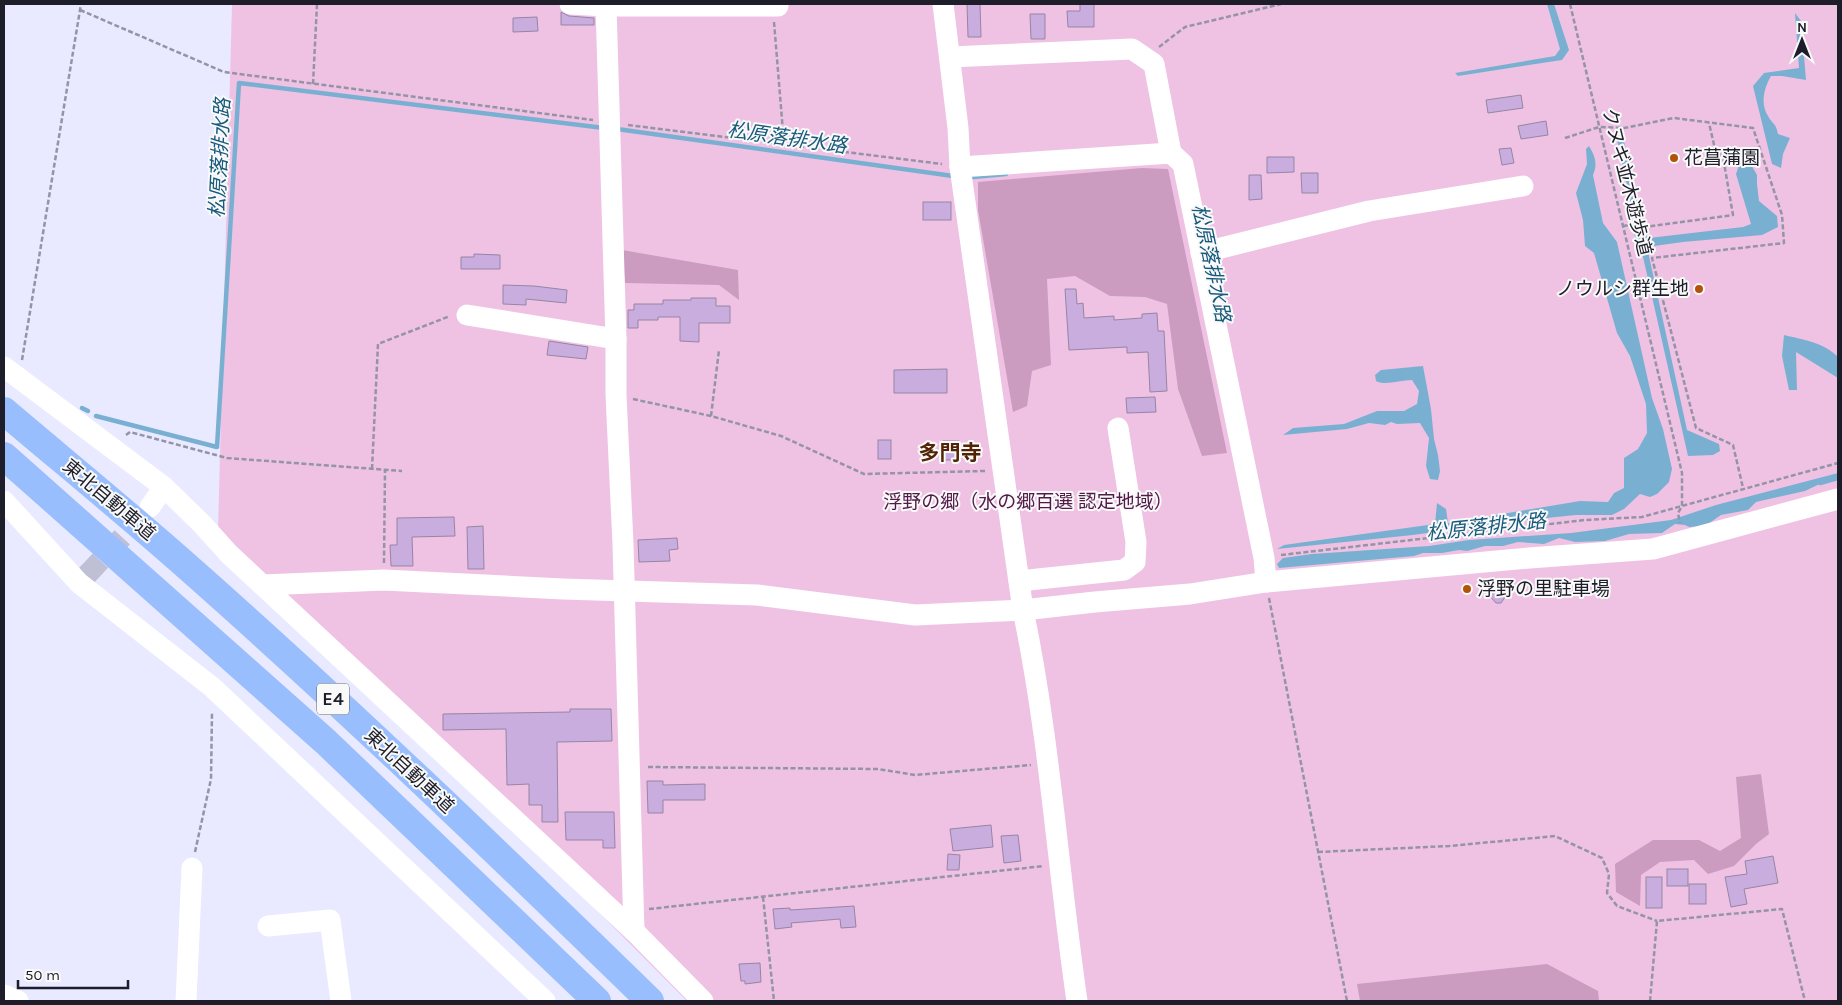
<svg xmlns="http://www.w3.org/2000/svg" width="1842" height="1005" font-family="Karla,'Noto Sans JP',sans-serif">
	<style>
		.green { fill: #efc2e4 }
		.forest { fill: #cc9bc0 }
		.water { fill: #79b0d2 }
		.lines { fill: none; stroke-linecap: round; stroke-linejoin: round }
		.stream { stroke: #79b0d2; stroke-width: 4.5 }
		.building { fill: #c9addf; stroke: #9685a3 }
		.minor-tunnel { stroke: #c0c0d5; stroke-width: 21; stroke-dasharray: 21 11; stroke-linecap: butt }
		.path { stroke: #9494a6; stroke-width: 2.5; stroke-dasharray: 5 2.5; stroke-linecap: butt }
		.minor { stroke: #fff; stroke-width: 21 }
		.highway { stroke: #98befd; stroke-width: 28 }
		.poi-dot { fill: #b25308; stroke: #f9f9f9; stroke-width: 2 }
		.labels { text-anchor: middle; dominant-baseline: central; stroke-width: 4; stroke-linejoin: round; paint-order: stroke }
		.shield { fill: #f9f9f9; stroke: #606069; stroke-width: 1 }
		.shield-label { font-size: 18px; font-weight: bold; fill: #1e1e2b }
		.poi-label { font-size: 19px; fill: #1e1e2b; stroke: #f9f9f9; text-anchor: start }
		.street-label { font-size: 19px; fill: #1e1e2b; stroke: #f9f9f9 }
		.park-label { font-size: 19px; fill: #531949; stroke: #f9f9f9 }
		.water-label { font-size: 20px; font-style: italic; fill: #175a7c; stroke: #f9f9f9 }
		.quarter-label { font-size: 21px; font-weight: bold; fill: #522405; stroke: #f9f9f9 }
	</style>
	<rect width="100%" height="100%" fill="#e9e9ff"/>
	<path class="green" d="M232,4h1606v997h-1151l-469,-471z"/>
	<g class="forest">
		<path d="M1142,168l26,1 59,284 -25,3 -24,-67 -11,-85 -22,-7 -35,-1 -35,-20 -28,3 4,86 -19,6 -5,35 -14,6 -35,-202v-28z"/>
		<path d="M622,250l116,20 1,30 -20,-15 -94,-2z"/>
		<path d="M1761,774l8,60 -13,10 -22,22 -26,8 -14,-14 -34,2 -19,13 -1,31 -24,-14 -1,-28 38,-24h46l21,11 21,-13 -5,-61z"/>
		<path d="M1547,964l51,27 1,10h-239l-3,-17z"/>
	</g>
	<g class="water">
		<path d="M1547,4h7l15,46 -7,10 -104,16 -3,-3 100,-17 5,-7z"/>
		<path d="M1795,13l6,8 5,59 -24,-4h-11c-7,12 -11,28 -3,40 5,9 8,7 10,18l12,4 -7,16 -2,14 -9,-4 -19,-78 11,-13 35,-5z"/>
		<path d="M1616,135l8,6 21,94 4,3 94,-11 8,-3 -15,-50 5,-15h7l9,16v9l2,17 18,15 1,11 -16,8 -79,7 -36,5 40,183 32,14 1,7 -7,4 -25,1 -47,-208h-4l-3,-16 3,-1z"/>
		<path d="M1589,146c6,10 9,18 4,29l10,48 14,19 35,156 11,31 9,40 -3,13 -12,12 -7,3 -10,-3 -16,15 -12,6h-36l-70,7 -93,13 -136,14 7,-4 151,-21 2,-21 9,6 2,14 132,-22 28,1 6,-9 10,-5v-30l14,-9 9,-16 -1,-29 -16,-48 -13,-23 -23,-80 -9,-7 -2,-26 -7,-27 11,-29 -1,-15z"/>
		<path d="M1784,335c20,5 39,7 54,22v21l-42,-26 1,38h-8l-7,-34z"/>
		<path d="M1423,366l8,43 3,30 4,16 2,16 -2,9 -8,-1 -4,-13 3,-28 -9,-15 -23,1 -6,-2 -6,3 -16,-2 -22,6 -64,6 10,-7 51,-4 33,-13h27l13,-7 2,-13 -7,-11c-12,0 -27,6 -36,1l-1,-6 6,-5z"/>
		<path d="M1838,473v5l-10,2 -23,11 -49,11 -8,8 -27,5 -16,11 -16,1 -4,-2 -10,-1 -13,9 -33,1 -24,7 -30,1 -16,-4 -15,6 -26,-2 -15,4h-18l-18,5 -8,-1 -17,3h-19l-9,3 -135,12 -2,-4 6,-6 29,-4 117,-8 40,-6 102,-7 100,-13 45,-15z"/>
	</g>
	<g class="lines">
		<g class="stream">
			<path d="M617,129l336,47"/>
			<path d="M973,177l33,-3"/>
			<path d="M82,408l6,3"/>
			<path d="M96,416l121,31 22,-364 365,45"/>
			<path d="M1820,483l18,-5"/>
		</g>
	</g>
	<g class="building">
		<path d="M967,4h13l1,33h-13z"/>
		<path d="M1080,4h14v23h-26l-1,-16h13z"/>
		<path d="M561,12l8,4 25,2v7h-33z"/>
		<path d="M1030,14h15v25h-14z"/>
		<path d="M537,17l1,14 -25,1v-14z"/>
		<path d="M1521,95l2,13 -35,5 -2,-13z"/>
		<path d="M1546,121l2,14 -27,4 -3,-13z"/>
		<path d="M1511,148l3,15 -12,2 -3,-16z"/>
		<path d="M1267,157h27v15l-27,1z"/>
		<path d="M1301,173h17v20h-16z"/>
		<path d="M1249,175h12l1,24 -13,1z"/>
		<rect x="923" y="202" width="28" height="18"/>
		<path d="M474,254l26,1v14h-39v-12h13z"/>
		<path d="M503,285l31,1 33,4 -1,13 -40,-4v6l-23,-1z"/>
		<path d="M1065,289h11l1,15 6,-1 1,15 30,-2v4l28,-2v-4l15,-1 1,18h6l3,60 -17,1 -2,-40 -21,1v-6l-58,3z"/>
		<path d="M691,298h25v8h14v17h-31v19l-19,-1v-24h-22v3h-20v8h-10v-18h6v-6h29v-4h28z"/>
		<path d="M549,341l39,6 -2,12 -39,-4z"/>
		<path d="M947,369v24h-53v-23z"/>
		<path d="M1155,397l1,15 -29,1 -1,-15z"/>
		<rect x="878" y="440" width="13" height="19"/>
		<rect x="943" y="441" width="16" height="19"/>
		<path d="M454,517l1,19 -43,1 1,29h-22l-1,-21h7v-27z"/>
		<path d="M483,526l1,43h-16l-1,-42z"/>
		<path d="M677,538l1,11 -9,1 1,11 -31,1 -1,-22z"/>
		<path d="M1501,587l7,6 -7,10h-5l-8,-9 5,-6z"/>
		<path d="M570,709h41l1,32 -55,1 1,80h-16v-17h-13v-21l-22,1 -1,-56 -63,1v-16l127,-2z"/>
		<path d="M647,781h16v4l42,-1v16h-42v13h-15z"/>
		<path d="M565,812h49l1,36h-12v-8h-37z"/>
		<path d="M991,825l2,22 -40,4 -3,-22z"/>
		<path d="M1018,835l3,26 -17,2 -3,-27z"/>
		<path d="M948,854l12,1 -1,15h-12z"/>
		<path d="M1773,856l5,27 -34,6 3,15 -16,3 -6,-30 22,-3 -2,-13z"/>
		<rect x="1667" y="869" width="21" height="17"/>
		<rect x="1646" y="877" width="16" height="31"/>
		<rect x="1689" y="884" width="17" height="20"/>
		<path d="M854,906l2,21 -15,1 -1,-9 -49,4 1,4 -17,2 -2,-20 17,-1v2z"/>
		<path d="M760,963l1,19 -16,2v-3h-4l-2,-17z"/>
	</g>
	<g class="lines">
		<path class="minor-tunnel" d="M86,576l60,-64"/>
		<g class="path">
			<path d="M1570,4l112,469v33l-4,7 2,10"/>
			<path d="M80,10l144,62 369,48"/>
			<path d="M774,22l10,122"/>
			<path d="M1159,47l26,-20 96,-23"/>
			<path d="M313,84l4,-80"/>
			<path d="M628,125l314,39"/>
			<path d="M1565,138l34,-11 25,1 50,-10 79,10 29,87 2,28 -132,15 44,170 37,17 10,43"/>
			<path d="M1623,226l20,-3 2,4 88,-12 -10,-58 -8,-8 -6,-26"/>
			<path d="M22,360l59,-356"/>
			<path d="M633,399l78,17 70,20 83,38 121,-3"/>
			<path d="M711,416l8,-66"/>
			<path d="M126,435l4,-3 97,26 175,13"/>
			<path d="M372,469l6,-125 72,-28"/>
			<path d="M1281,555l304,-35 57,-3 196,-54"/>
			<path d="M384,563l1,-92"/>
			<path d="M1269,598l78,403"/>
			<path d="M648,767l230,2 37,6 116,-10"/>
			<path d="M195,852l16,-73 1,-67"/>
			<path d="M1318,852l131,-6 106,-10 47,22 7,16 -2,19 10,13 40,15"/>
			<path d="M763,897l11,104"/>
			<path d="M649,909l395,-43"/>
			<path d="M1650,1001l7,-80 125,-12 23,92"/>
		</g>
		<g class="minor">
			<path d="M570,4l36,2"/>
			<path d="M943,4l15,124 2,39 63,443c27,129 35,261 54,391"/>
			<path d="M950,57l182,-8 22,15 17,89"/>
			<path d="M960,167l211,-14 12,11 81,394 2,24"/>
			<path d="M1201,253l168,-42 154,-25"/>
			<path d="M467,315l149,24"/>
			<path d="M4,367l160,120 38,37 27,30 405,377 69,70"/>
			<path d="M4,501l75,82 133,104 333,314"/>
			<path d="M150,507l14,-20"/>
			<path d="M1019,581l105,-11 11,-8 1,-20 -18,-114"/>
			<path d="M262,585l122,-5 179,9 194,6 158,20 108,-5 72,-8 95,-8 76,-12 263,-24 124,-9 185,-50"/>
			<path d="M268,926l62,-6 11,81"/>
			<path d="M634,931l-11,-387 -7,-149v-56l-10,-333h172v-2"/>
			<path d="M4,995l14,6"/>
			<path d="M186,1001l6,-133"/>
		</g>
		<g class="highway">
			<path d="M4,411c59,50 119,99 178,151 160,141 315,290 468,439"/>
			<path d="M4,456l322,286 271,259"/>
		</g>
	</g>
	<g class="poi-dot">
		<circle cx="1674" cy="158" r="5"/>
		<circle cx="1699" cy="289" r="5"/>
		<circle cx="1467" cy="589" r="5"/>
	</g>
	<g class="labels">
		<rect class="shield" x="317" y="683.5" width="32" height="31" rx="4"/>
		<g class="shield-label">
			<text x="333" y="699">E4</text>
		</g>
		<g class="poi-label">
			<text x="1684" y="158">花菖蒲園</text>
			<text x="1689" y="289" text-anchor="end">ノウルシ群生地</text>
			<text x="1477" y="589">浮野の里駐車場</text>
		</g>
		<g class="street-label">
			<text transform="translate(1627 182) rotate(76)">クヌギ並木遊歩道</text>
			<text transform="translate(109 500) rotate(40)">東北自動車道</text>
			<text transform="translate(409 771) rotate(43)">東北自動車道</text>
		</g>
		<g class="park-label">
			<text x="1028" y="502">浮野の郷（水の郷百選 認定地域）</text>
		</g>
		<g class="water-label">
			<text transform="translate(787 138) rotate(8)">松原落排水路</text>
			<text transform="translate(220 158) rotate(-87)">松原落排水路</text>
			<text transform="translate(1211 263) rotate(78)">松原落排水路</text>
			<text transform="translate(1486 527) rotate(-6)">松原落排水路</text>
		</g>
		<g class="quarter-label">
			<text x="950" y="453">多門寺</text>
		</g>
	</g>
	<rect width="1842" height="1005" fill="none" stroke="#1e1e2b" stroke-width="10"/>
	<g transform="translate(1802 40)" stroke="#f9f9f9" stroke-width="4" paint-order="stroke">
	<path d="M0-4L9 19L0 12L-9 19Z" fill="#1e1e2b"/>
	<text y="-8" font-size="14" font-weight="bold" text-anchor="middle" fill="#1e1e2b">N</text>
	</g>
	<path d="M18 980v8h110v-8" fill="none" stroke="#1e1e2b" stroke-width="2.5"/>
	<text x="25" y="980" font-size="15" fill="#1e1e2b" stroke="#f9f9f9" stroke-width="4" paint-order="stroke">50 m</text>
</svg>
